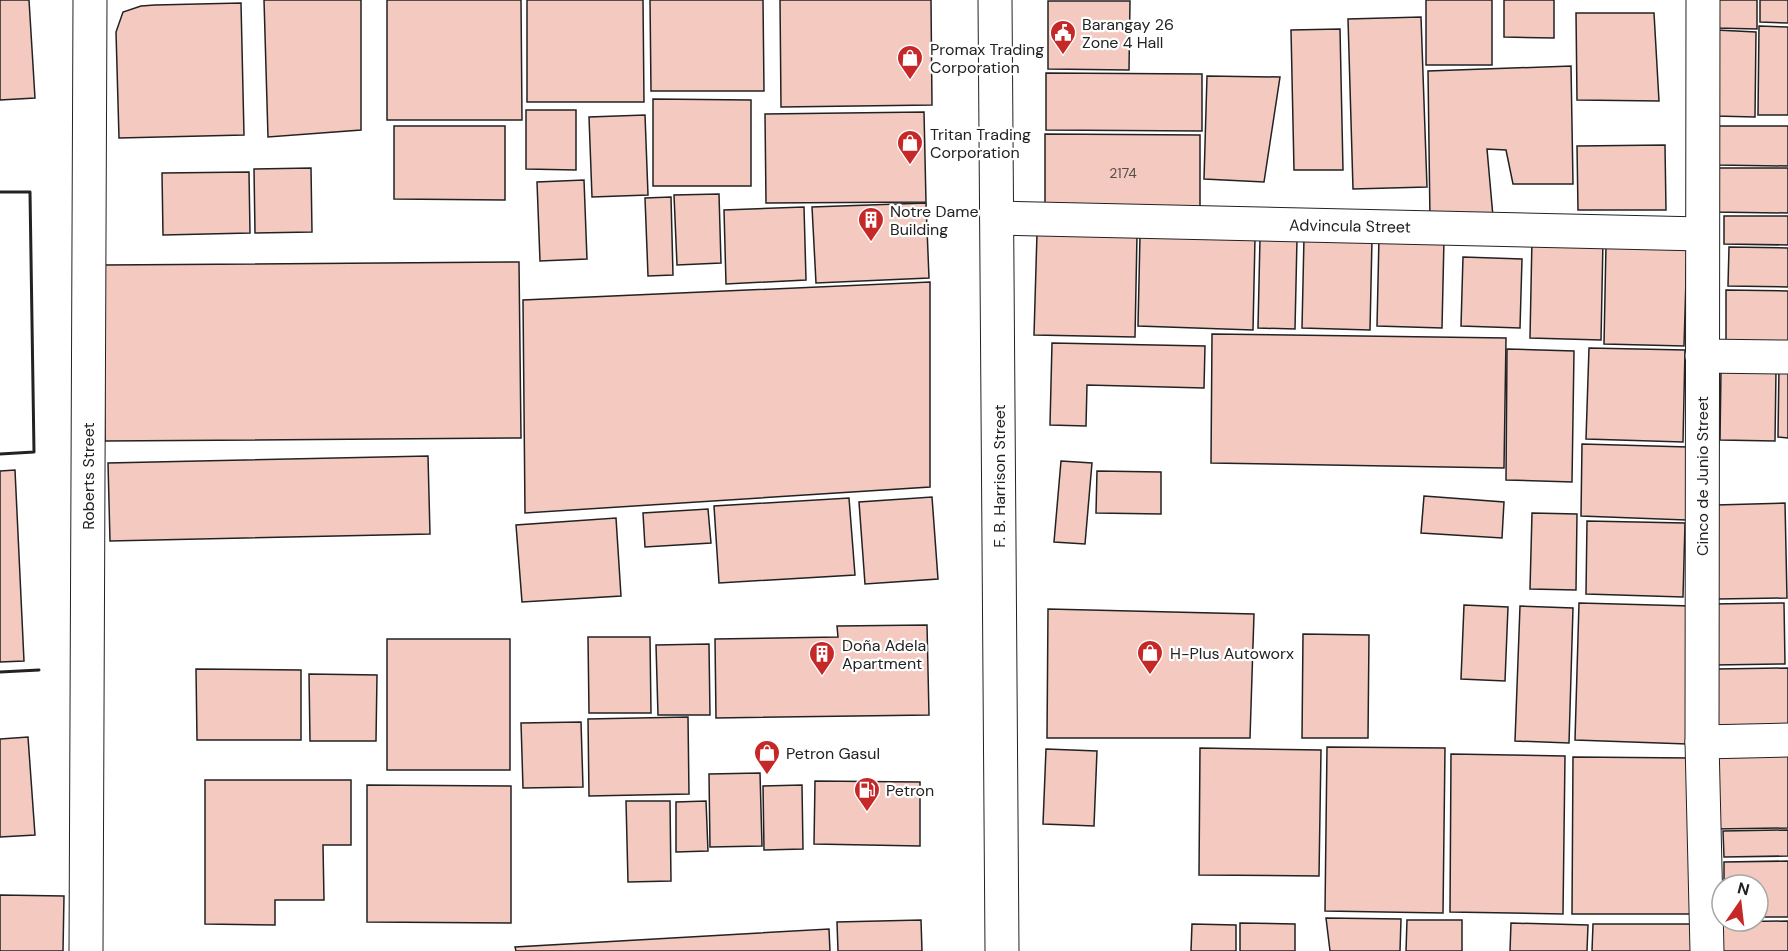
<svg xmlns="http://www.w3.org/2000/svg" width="1788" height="951" font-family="'DM Sans',sans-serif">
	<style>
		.building { fill: #f3c9c0; stroke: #222; stroke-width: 1.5 }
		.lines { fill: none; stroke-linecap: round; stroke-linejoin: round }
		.minor-casing { stroke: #222; stroke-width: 35 }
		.major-casing { stroke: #222; stroke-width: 35 }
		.minor { stroke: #fff; stroke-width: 33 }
		.major { stroke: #fff; stroke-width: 33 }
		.wall { stroke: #222; stroke-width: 3 }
		.labels { text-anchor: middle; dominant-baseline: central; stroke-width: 4.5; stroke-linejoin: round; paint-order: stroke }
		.number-label { font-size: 14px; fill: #564c4a }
		.poi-label { font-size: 16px; fill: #222; stroke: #fff; text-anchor: start }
		.street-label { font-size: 16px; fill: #222; stroke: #fff }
	</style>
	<rect width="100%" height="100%" fill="#fff"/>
	<g class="building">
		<path d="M0,0h29l6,98 -35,2z"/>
		<path d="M264,0h97v130l-93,7z"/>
		<path d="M387,0h134l1,120h-135z"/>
		<path d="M527,0h116l1,102h-117z"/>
		<path d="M650,0h113l1,91h-113z"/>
		<path d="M780,0h151l1,105 -151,2z"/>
		<rect x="1426" y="0" width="66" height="65"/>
		<path d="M1504,0h50v38l-50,-1z"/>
		<path d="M1716,0h41v29l-41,-1z"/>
		<path d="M1760,0h28v23l-28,-1z"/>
		<path d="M1048,1h82l-1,69 -81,-1z"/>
		<path d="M241,3l3,132 -125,3 -3,-106 7,-20 18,-6 14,-1z"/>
		<path d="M1576,13h78l5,88 -82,-1z"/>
		<path d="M1421,17l6,170 -74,2 -5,-170z"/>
		<path d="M1759,26l29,1v88h-30z"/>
		<path d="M1340,29l3,141h-49l-3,-140z"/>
		<path d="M1716,30l40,2 -1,85 -40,-1z"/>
		<path d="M1571,66l2,118h-60l-7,-34 -19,-1 7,79 -64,-8 -2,-149z"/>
		<path d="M1046,73l156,1v57l-156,-1z"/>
		<path d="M1207,76l73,1 -16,105 -60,-3z"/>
		<path d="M653,99l98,1v86h-98z"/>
		<path d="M526,110h50v60l-50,-1z"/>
		<path d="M924,112l2,90 -160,1 -1,-89z"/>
		<path d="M645,115l3,80 -56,2 -3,-80z"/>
		<path d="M394,126h111v74l-111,-1z"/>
		<path d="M1717,126h71v40l-71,-1z"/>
		<path d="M1045,134l155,1v78l-155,-2z"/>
		<path d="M1665,145l1,65h-88l-1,-64z"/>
		<path d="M311,168l1,64 -57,1 -1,-64z"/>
		<path d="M1713,168h75v45l-75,-1z"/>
		<path d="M249,172l1,61 -87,2 -1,-62z"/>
		<path d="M584,180l3,79 -47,2 -3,-79z"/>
		<path d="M719,194l2,69 -44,2 -3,-70z"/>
		<path d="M671,197l2,78 -25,1 -3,-78z"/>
		<path d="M926,203l3,75 -113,5 -4,-76z"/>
		<path d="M804,207l2,73 -80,4 -2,-74z"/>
		<path d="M1724,216h64v29l-64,-1z"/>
		<path d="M1037,233l100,2 -2,102 -101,-2z"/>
		<path d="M1140,236l115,2 -2,92 -115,-4z"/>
		<path d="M1304,237l68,2 -2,91 -68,-2z"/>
		<path d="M1379,237l65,2 -2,89 -65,-2z"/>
		<path d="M1260,238l37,1 -2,90 -37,-1z"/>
		<path d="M1532,238l71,2 -2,100 -71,-2z"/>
		<path d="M1606,245l81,2 -3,99 -80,-2z"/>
		<path d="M1729,247l59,1v39l-60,-1z"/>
		<path d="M1463,257l59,2 -2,69 -59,-2z"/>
		<path d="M519,262l2,176 -416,3 -2,-176z"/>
		<path d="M930,282v205l-405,26 -2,-213z"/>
		<path d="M1726,290l62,1v59l-62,-1z"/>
		<path d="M1212,334l294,4 -2,130 -293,-5z"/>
		<path d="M1052,343l153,3 -1,42 -117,-3 -1,41 -36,-1z"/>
		<path d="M1589,348l96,2 -2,92 -97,-3z"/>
		<path d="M1507,349l67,2 -2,131 -66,-2z"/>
		<path d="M1779,366h9v72l-10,-1z"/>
		<path d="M1721,369l55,1 -1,71 -55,-1z"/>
		<path d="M1582,444l106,3 -2,73 -105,-4z"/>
		<path d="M428,456l2,78 -320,7 -2,-78z"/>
		<path d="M1061,461l31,2 -7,81 -31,-2z"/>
		<path d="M15,470l9,191 -24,1v-191z"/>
		<path d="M1097,471l64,1v42l-65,-1z"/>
		<path d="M1424,496l80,6 -2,36 -81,-5z"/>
		<path d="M932,497l6,82 -73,5 -6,-82z"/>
		<path d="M849,498l6,77 -136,8 -5,-77z"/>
		<path d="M1785,503l2,95 -69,1 -2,-94z"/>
		<path d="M708,509l3,34 -66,4 -2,-34z"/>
		<path d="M1532,513l45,1 -1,76 -46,-1z"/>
		<path d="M616,518l5,78 -99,6 -6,-77z"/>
		<path d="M1587,521l98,2 -2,74 -97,-3z"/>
		<path d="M1579,603l112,3 -4,138 -112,-4z"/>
		<path d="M1784,603l1,61 -72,1 -1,-61z"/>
		<path d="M1464,605l44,2 -3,74 -44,-2z"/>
		<path d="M1520,606l53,2 -4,135 -54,-2z"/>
		<path d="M1048,609l206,5 -4,124h-203z"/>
		<path d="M927,625l2,90 -213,3 -1,-79 123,-2 -1,-11z"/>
		<path d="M1303,634l66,1 -1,103h-66z"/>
		<path d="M588,637h62l1,76h-62z"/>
		<rect x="387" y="639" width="123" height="131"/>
		<path d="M709,644l1,71h-52l-2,-70z"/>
		<path d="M1788,668v58l-71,1v-58z"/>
		<path d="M196,669l105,1v70h-104z"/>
		<path d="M309,674l68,1 -1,66h-66z"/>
		<path d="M688,717l1,77 -100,2 -1,-77z"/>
		<path d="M581,722l2,65 -60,1 -2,-65z"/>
		<path d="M28,737l7,98 -35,2v-98z"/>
		<path d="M1327,747l118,1 -2,165 -118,-2z"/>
		<path d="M1200,748l121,2 -2,126 -120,-1z"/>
		<path d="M1788,748v80l-74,1 -1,-80z"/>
		<path d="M1046,749l51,2 -3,75 -51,-2z"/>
		<path d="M1451,754l114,2 -2,158 -113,-2z"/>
		<path d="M1573,757l118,1 -1,156h-118z"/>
		<path d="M760,773l2,73 -52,1 -1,-73z"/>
		<path d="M205,780h146v65h-28l1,55h-49v25l-70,-1z"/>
		<path d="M815,781l105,1v64l-106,-2z"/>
		<path d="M367,785l144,1v137l-144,-1z"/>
		<path d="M802,785l1,64 -39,1 -1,-64z"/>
		<path d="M626,801h44l1,80 -43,1z"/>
		<path d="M706,801l2,50 -32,1v-50z"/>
		<path d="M1788,830v26l-64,1 -1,-26z"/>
		<path d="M1788,861v56h-30v-32h-34v-23z"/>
		<path d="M0,895l64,1 -1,55h-63z"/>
		<path d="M1326,918l75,1 -1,32h-70z"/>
		<path d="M921,920l1,31h-84l-1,-29z"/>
		<path d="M1407,920h55v31h-56z"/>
		<path d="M1788,921v30h-71l-1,-29z"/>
		<path d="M1240,923l55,1v27h-55z"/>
		<path d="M1511,923l77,2 -1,26h-77z"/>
		<path d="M1192,924l44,1v26h-45z"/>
		<path d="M1593,924h99v27h-100z"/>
		<path d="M829,929l1,22h-314l-1,-4z"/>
	</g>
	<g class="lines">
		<defs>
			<g id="minor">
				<path d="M1703,0l-1,742 5,209"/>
				<path d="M997,218l705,16"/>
				<path d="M1702,356l86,1"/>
				<path d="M1702,742l86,-2"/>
				<path d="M86,951l4,-951"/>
			</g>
			<path id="major" d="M995,0l7,951"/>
		</defs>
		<use href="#minor" class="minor-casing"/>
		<use href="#major" class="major-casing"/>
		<use href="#minor" class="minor"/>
		<use href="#major" class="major"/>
		<g class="wall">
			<path d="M0,192h30l4,260 -34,2"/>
			<path d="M0,672l39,-2"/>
		</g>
	</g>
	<defs>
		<symbol id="civic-pin" viewBox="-11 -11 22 30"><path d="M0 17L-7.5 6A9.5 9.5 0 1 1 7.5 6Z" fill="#c62828" stroke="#fff"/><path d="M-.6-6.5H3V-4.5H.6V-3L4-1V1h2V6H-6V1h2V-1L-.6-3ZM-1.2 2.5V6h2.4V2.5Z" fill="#fff"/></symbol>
		<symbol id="shop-pin" viewBox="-11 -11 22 30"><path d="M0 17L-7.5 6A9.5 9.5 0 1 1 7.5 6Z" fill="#c62828" stroke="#fff"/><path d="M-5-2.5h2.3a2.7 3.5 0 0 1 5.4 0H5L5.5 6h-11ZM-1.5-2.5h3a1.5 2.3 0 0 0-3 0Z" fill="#fff"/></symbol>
		<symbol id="building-pin" viewBox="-11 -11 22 30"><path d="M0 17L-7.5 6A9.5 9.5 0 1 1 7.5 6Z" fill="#c62828" stroke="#fff"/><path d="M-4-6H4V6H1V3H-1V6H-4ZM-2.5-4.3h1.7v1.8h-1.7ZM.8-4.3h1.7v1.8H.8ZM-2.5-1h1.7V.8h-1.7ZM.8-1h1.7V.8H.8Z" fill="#fff"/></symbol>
		<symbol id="fuel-pin" viewBox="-11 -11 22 30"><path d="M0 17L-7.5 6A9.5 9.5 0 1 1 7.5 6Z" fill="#c62828" stroke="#fff"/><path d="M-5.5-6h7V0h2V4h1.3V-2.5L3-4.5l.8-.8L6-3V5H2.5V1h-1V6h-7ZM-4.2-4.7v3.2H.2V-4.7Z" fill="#fff"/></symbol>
	</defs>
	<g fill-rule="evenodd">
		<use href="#civic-pin" x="1048" y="18" width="30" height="40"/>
		<use href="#shop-pin" x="895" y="43" width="30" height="40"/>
		<use href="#shop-pin" x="895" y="128" width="30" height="40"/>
		<use href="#building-pin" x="856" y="205" width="30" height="40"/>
		<use href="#shop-pin" x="1135" y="638" width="30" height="40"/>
		<use href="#building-pin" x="807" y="639" width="30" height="40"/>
		<use href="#shop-pin" x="752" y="738" width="30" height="40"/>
		<use href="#fuel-pin" x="852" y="775" width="30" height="40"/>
	</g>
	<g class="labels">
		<g class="number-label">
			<text x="1123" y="173">2174</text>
		</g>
		<g class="poi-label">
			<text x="1082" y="24">Barangay 26<tspan x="1082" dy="18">Zone 4 Hall</tspan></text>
			<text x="930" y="49">Promax Trading<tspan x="930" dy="18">Corporation</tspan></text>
			<text x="930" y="134">Tritan Trading<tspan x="930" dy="18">Corporation</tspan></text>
			<text x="890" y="211">Notre Dame<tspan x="890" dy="18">Building</tspan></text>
			<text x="842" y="645">Doña Adela<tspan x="842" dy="18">Apartment</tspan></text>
			<text x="1170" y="653">H-Plus Autoworx</text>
			<text x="786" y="753">Petron Gasul</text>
			<text x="886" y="790">Petron</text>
		</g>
		<g class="street-label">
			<text transform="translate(1350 226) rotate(1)">Advincula Street</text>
			<text transform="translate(88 476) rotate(-90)">Roberts Street</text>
			<text transform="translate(999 476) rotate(-90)">F. B. Harrison Street</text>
			<text transform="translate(1702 476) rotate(-90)">Cinco de Junio Street</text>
		</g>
	</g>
	<g transform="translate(1740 903) rotate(14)"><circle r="28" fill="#ffffff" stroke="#a7a7a7" stroke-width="1.5"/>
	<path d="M0-4.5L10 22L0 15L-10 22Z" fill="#c62828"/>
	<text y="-9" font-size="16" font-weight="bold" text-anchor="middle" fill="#222222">N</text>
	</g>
</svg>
